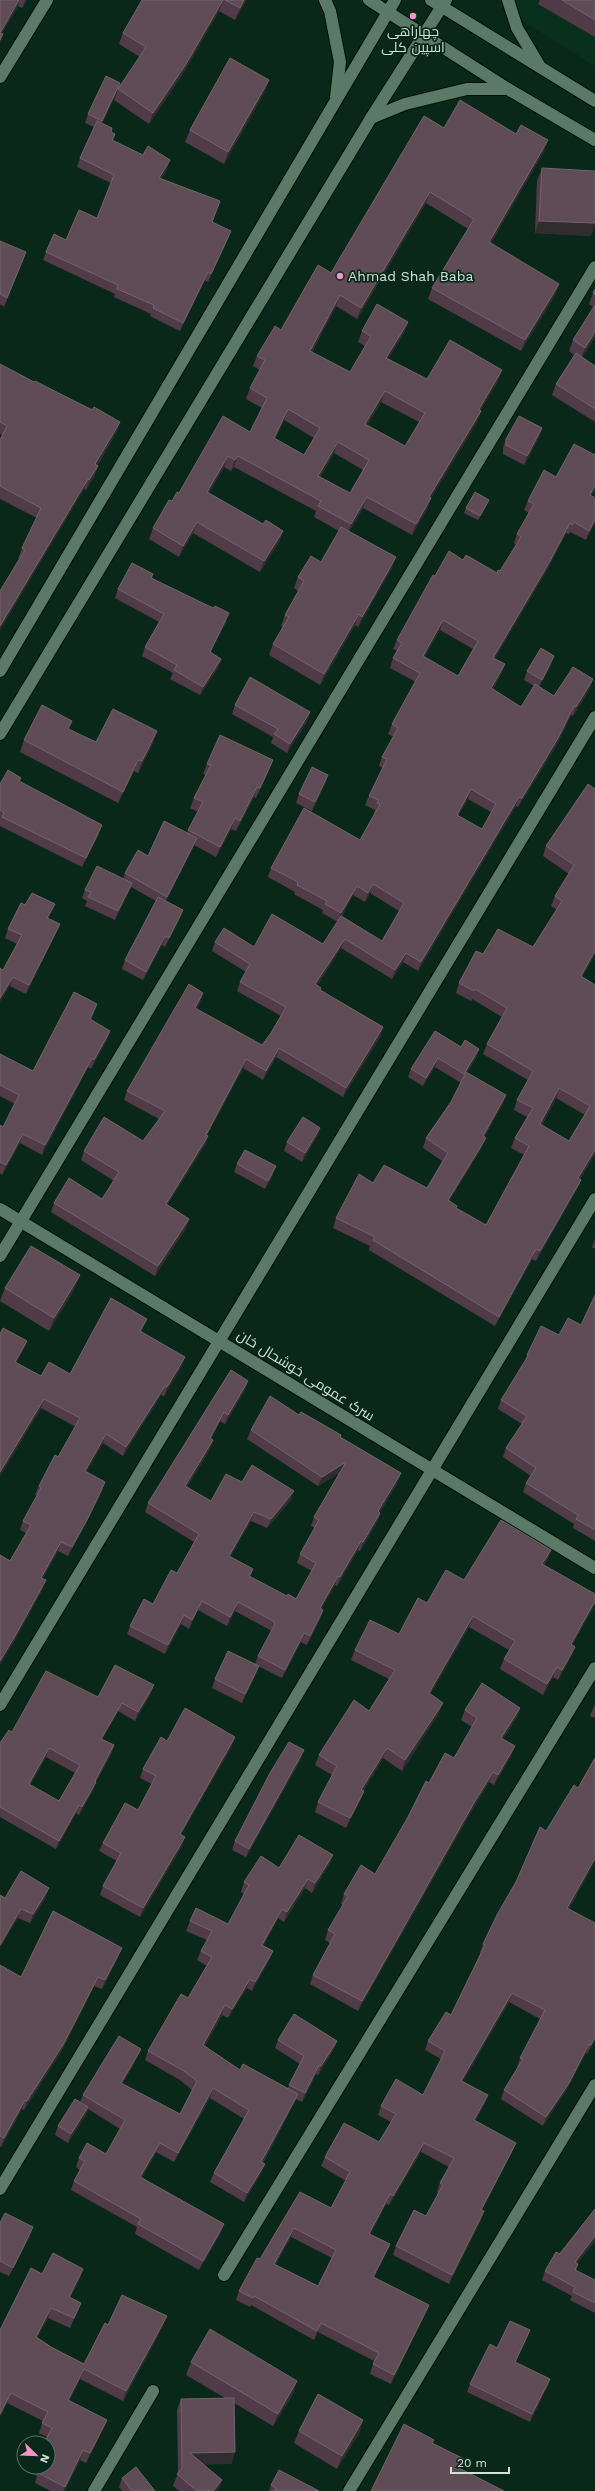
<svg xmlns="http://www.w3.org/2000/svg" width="595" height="2491" font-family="'Work Sans',Cairo,sans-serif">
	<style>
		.built { fill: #08301d }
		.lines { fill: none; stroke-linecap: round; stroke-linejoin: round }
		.minor-casing { stroke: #000f06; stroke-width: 14 }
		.tertiary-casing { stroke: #000f06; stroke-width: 14 }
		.minor { stroke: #5a7967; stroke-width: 12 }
		.tertiary { stroke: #5a7967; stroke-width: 12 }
		.wall { fill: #523b48; fill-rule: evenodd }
		.shaded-wall { fill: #302c2f }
		.building { fill: #604c57; stroke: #72646b; fill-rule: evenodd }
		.poi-dot { fill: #f890cc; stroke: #0a2819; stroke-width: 1.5 }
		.labels { text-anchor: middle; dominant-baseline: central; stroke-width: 3.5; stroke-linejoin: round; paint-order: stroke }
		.poi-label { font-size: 14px; fill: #d0e1d7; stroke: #0a2819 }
		.street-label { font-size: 14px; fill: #d0e1d7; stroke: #0a2819 }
	</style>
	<rect width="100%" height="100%" fill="#0a2819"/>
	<path class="built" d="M515,0h80v66l-77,-48z"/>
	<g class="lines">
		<defs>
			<g id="minor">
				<path d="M388,12l7,-12"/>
				<path d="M0,77l47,-77"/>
				<path d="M0,1209l595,359"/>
				<path d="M0,1256l595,-989"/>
				<path d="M0,2189l595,-990"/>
				<path d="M224,2275l371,-607"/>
				<path d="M94,2491l59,-100"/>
				<path d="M349,2491l246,-406"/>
			</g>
			<g id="tertiary">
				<path d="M325,0l5,11 10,51 -4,35"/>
				<path d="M369,0l139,89 87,51"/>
				<path d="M431,0l164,101"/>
				<path d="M508,0l9,28 22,37"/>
				<path d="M371,118l34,-14 62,-15h41"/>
				<path d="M0,671l388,-659"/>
				<path d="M0,734l371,-616 75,-118"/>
				<path d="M0,1705l595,-988"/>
			</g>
		</defs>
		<use href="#minor" class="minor-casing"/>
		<use href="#tertiary" class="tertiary-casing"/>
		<use href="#minor" class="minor"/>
		<use href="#tertiary" class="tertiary"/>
	</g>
	<g class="wall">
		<path d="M0,0h27l-5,8 -4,-2 -16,27 -2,10z"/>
		<path d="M142,0h104l-11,20 -16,-9 -37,64 -33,49 -35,-24 4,-11 22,-32 -21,-13 4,-11z"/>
		<path d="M540,0h55v37l-57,-33z"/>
		<path d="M269,80l-5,13 -40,71 -39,-22 5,-12z"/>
		<path d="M120,83l-3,9 -15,31 9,9 4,2 -2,7 54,28 -6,10 52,43 15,17 -20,43 -3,-2 -25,51 -30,-15 1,-2 -37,-17 1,-3 -72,-34 3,-8 20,-12 31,-22 14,-35 -34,-16 3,-9 14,-31 -9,-4 3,-9z"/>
		<path d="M444,128l100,23 -53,92 64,52 -34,56 -93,-52 4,-11 36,-59 -42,-26 -69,116 -21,-13 -24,46 38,20 15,-26 -7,-4 4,-11 46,-9 -4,11 -16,26 39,20 71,2 -18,29 1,1 -4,11 -46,76 -4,11 -15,26 -49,-27 -14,24 43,36 -34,59 -3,-2 -35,60 -51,-30 4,-11 10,-17 -2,-1 4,-11 13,-24 -4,-3 4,-11 23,-15 18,-31 -25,-14 2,-6 -82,-44 -3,4 -7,-4 -15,26 54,31 20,7 -4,11 -19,30 -67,-39 -14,24 -30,-18 4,-11 19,-27 7,-8 71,-61 12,-24 -16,-9 4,-11 10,-18 -7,-4 4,-10 74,-83zM381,402l38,20 -14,24 -38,-21zM284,420l30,18 -10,17 -29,-16zM334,453l29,17 -13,23 -30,-16z"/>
		<path d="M542,168l49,68 -56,-3 2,-52z"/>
		<path d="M0,241l23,19 -19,47 -4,-3z"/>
		<path d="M595,289v48l-13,20 13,9v56l-43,-27 4,-11 18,-29 -5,-4 4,-11 20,-33 -4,-3 4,-11z"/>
		<path d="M0,364l34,18 86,40 -4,11 -19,33 -3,11 -8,13 -2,-1 -84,141v-39l19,-32h-1l4,-11 15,-30 -37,-19v-59l2,-5 -2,-1z"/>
		<path d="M542,428l-3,9 -15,28 -21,-11v-6l3,-9z"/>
		<path d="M595,455v33l-4,8 4,26 -9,18 -16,-8 -1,2 -3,-1 -19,37 -53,89 11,5 -4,10 -8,15 28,18 13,-21 -10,-6 3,-9 24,-6 -12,22 15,9 39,-17 -3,9 -17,28 -2,-1 -16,33 -37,59 -2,-1 -98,165 -15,-9 -11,17 -51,-31 -24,38 4,2 -1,2 63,37 -3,10 -37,60 -67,-40 -13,23 -20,-12 -36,67 1,1 -3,9 -38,60 22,14 -3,9 -31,48 -104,-64 3,-9 48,-4 12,-18 -33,-21 3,-9 59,-10 16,-22 -35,-19 3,-9 73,-88 -4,6 66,36 9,-12 10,-17 -44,-25 3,-9 6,-10 -34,-21 3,-9 39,5 69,-3 15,-22 -16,-9 1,-3 -29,-16 1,-2 -27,-15 3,-9 89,-28 15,-27h-1l1,-3 -10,-5 4,-9 14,-28 -4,-2 3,-9 12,-20 -6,-3 4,-10 24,-42 -26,-14 3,-10 4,-7 -4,-2 4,-9 38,-64 28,-16 34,13 3,-2 16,-26 -2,-2 3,-9 12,-21 -5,-3 4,-9 28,-24zM440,630l33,19 -15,27 -34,-19zM468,799l23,13 -9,17 -24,-13zM370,893l29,18 -17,30 -40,-25 11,-21 12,7z"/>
		<path d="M487,504l-9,16 -14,-7 2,-5z"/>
		<path d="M153,574l-1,4 74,44 -16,30 11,7 -3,9 -18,27 -30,-16 3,-6 -31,-17 3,-9 14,-25 -44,-24 3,-9z"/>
		<path d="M235,705l75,7 -3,9 -20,32 -16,-10 2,-6 -41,-23z"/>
		<path d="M69,729l27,13 57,1 -15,30 -4,-2 -16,32 -98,-51 4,-12z"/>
		<path d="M207,764l62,6 -13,28 -2,-1 -18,34 -5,-2 -15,28 -22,-12 -28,56 17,9 -3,8 -15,29 -3,-2 -19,35 -21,-11 3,-9 31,-59 -25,-14 -16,33 -30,-14 2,-5 -5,-3 3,-8 38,-11 2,-6 23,-17 39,-23 11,-21 -8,-4 4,-10 12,-23 -3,-1z"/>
		<path d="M328,775l-3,9 -13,27 -16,-8 3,-9z"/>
		<path d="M20,782l79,52 -17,33 -82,-41v-42z"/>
		<path d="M588,784l7,170 -13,23 13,8v169l-15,25 1,1 -4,9 -41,72 -4,-2 -37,67 -126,-76 1,-4 -37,-18 3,-10 37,-35 54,5 15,-27 -19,-13 3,-10 25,-36 12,-23 -2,4 -26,-16 -12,19 -15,-9 3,-8 24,-38 41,27 -9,15 39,22 -4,10 -18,32 -2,10 -33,54 7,7 30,17 38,-70 -13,-7 4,-10 12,-21 -13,-7 3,-10 11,-20 -45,-26 4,-10 15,-27 -30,-18 -1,2 -15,-8 3,-10 24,-29 50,-7 24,-37 -6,-4 4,-10 14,-22 -26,-18 3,-10zM556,1098l29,17 -16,26 -27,-16z"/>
		<path d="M55,904l-4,9 -3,5 8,15 -30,61 -16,-8 -7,-16 14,-26 -12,-6 3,-9 17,-24z"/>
		<path d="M94,1013l-3,7 19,11 -3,9 -16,29 -3,-2 -46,88 -22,-12 -18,32 -2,-2v-48l3,2 12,-23 -15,-8v-42l33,17z"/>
		<path d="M320,1128l-3,8 -15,26 -18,-11 3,-9z"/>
		<path d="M237,1164l36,11 -8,14 -31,-17z"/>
		<path d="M595,1239v10l-3,-2z"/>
		<path d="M5,1288h70l-26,43 -49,-30z"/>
		<path d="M595,1295v246l-22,-13 1,-4 -51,-32 3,-9 5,-7 -28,-19 3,-9 16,-24 -24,-15 3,-9 23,-36 3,-9 32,-20 22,-10z"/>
		<path d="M143,1328l-2,4 41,34 -18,30 -3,-1 -38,61 -20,-13 -17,29 19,10 -3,9 -17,34 -17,31 -10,-5 -16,28v11l-30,55 -2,-84 16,-28 -6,-3 3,-9 14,-25 -2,-1 4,-9 19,-29 18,-30 -35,-19 -41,68v-142l27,7 -4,9 -7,13 25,13 29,-2z"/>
		<path d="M231,1370l14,20 -20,34 -5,-3 -9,18 -1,10 -23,38 24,14 31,-19 49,18 -24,28 -16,-7 -21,36 23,12 -3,8 37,19 9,3 16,-28 -15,-8 3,-9 15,-26 -4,-2 3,-9 25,-44 -21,13 -71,-47 4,-9 48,-15 42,22 57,45 -18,30v1l-3,9 -17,29 -2,-1 -21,36 -2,-1 -14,24 2,1 -3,9 -13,26 -6,-3 -19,36 -24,-12 -3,9 -13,28 -30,-15 3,-9 40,-15 3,-8 13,-25 -1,-1 -35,-19 -8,15 -29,-16 -9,19 -8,-5 -16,30 -38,-20 3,-8 23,-22 24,-31 17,-31 -49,-30 3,-9z"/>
		<path d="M551,1550l-4,10 -3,5 51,29v10l-1,2 -22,39 3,2 -4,10 -13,23 -5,-3 -10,18 -43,-26 4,-10 5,-9 -40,-23 -39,67 9,19 -37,58 -19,-13 -20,33h1l-4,10 -14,27 -31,-16 3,-10 14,-27 -17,-10 4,-10 50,-44 20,-32 -38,-19 4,-10 44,-16 28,-31 37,-23z"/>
		<path d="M151,1693l-16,28 -17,-10 -16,28 12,6 -3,9 -15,28 -3,8 -14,25 -3,-2 -20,36 -56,-32v-74l12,-11 86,-35zM46,1757l29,16 -16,28 -29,-16z"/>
		<path d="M595,1704v14l-5,-2z"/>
		<path d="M520,1708l-3,9 -14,22 8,17 -17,29 -5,-3 -17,28 -114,201 -48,-27 3,-9 17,-32 -5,-3 3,-10 15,-25 -2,-1 3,-10 31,-20 54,-91 25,-25 18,-31 -11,-7 4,-10z"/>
		<path d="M167,1741l65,5 -51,88 1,12 -42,71 -40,-22 3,-9 14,-25 -18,-10 4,-8 35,-33 14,-26 -12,-6 3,-9z"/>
		<path d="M595,1758v103l-26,48 26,14v117l-8,14 -1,-1 -21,39 -22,34 -42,-27 3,-9 14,-23h-1l3,-9 20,-39 -31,-17 -46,79 25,14 -4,10 -9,16 37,31 -30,58 -1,10 -32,64 -56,-29 3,-9 30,-30 12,-23 -1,-1 3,-9 9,-16 -28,-15 -32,53 -3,-1 -16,30 20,10 -4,9 -12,24 51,37 -34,70 -21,-10 4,-13 -56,-29 -4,8 -63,-35 -1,2 -14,-7 3,-9 21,-32 40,-67 31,16 15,-27 -25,-15 4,-9 54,-15 12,-20 -13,-7 3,-9 42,-11 18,-36 -16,-9 3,-9 23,-26 30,-62h-1l3,-9 63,-113 32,-43zM291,2237l41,21 -14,28 -43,-21z"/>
		<path d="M301,1759l-55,98 -14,-7 3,-9z"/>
		<path d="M333,1855l-4,10 -17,28 -7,-5 -21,34 -6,-4 -15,28 10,5 -4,9 -17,31 -5,-3 -19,30 -6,-3 -17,31 35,24 48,18 12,-24 -25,-16 3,-8 59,1 -3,8 -16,26 -2,-1 -14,28 -6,-3 -2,4 -31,60 -2,10 -17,29 -34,-20 4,-9 30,-54 -34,-21 -36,64 -18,-10 -14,26 82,46 -4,10 -21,36 -64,-36 2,-7 -66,-37 3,-9 6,-11 -4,-3 3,-9 27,-4 14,-25 -32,-20 -3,7 -17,27 -13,-8 3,-9 22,-24 3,-7 58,-46 -4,9 -15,26 58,30 12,-24 -12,-10 -35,-20 3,-9 40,-53 19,-32 -10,-6 4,-9 6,-11 -21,-9 4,-10 38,3 16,-30 -3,-2 3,-10 35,-14z"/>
		<path d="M46,1897l-16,26 -12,-5 -13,-20z"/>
		<path d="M118,1957l-16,32 -8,-3 -33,66 -37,58 -2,-1 -21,38h-1v-182l21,12z"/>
		<path d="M595,2209v32l-18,22 1,1 -2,6 19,10v33l-25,-13 2,-4 -30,-16 3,-9z"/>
		<path d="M0,2223l30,13 -21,40 -9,-4z"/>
		<path d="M83,2269l-3,9 -10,20 7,14 -7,16 -22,-10 -11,19 14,10 33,17 24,-39 55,1 -40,75 -43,-22 -11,22 38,19 -4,9 -17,34 -6,-3 -16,31h-13l-16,-8 2,-7 -6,-4 2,-5h15l-1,-30 -8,-4 4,-12 -36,-18 -7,14v-87l42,-56z"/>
		<path d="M527,2338l-12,25 35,16 -3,8 -17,35 -63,-30 3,-8 27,-36z"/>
		<path d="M191,2362l102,32 -20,32 -39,-23 1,49 -4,12h-27l14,27h-39l-6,-5 5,-13 -1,-63 4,-11 44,-1 -39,-23z"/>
		<path d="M363,2420l-4,13 -22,36 -43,-26 5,-12z"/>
		<path d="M122,2478l33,13h-33l-3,-4z"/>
		<path d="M271,2485l48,6h-50z"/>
	</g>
	<g class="shaded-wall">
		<path d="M19,0h1l-2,6 -18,30v-3z"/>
		<path d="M25,0h2l-5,8z"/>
		<path d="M223,0l-4,11 -37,64 -33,49 4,-11z"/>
		<path d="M244,0h2l-11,20 5,-12z"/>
		<path d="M269,80l-5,13 -40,71 4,-12z"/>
		<path d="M120,83l-3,9 -18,38 3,-9z"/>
		<path d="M548,140l-4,11 -59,102 4,-11z"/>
		<path d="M170,160l-3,9 -11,17 3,-8z"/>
		<path d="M430,192l-4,11 -69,116 4,-11z"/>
		<path d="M539,221l56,2v2l-4,11 -56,-3z"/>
		<path d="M231,231l-3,8 -20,43 3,-8z"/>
		<path d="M208,272l-3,8 -25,51 3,-8z"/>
		<path d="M559,284l-4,11 -34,56 4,-11z"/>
		<path d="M340,295l-4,11 -30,56 4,-11z"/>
		<path d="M408,322l-4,11 -22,35 4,-10z"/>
		<path d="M595,332v5l-14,22 4,-11z"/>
		<path d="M502,370l-4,11 -23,39 4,-11z"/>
		<path d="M385,391l-4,11 -20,33 4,-11z"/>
		<path d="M288,409l-4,11 -14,29 4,-11z"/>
		<path d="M481,411l-4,11 -52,86 4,-11z"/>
		<path d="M120,422l-4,11 -25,42 4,-11z"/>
		<path d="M542,428l-3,9 -15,28 3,-9z"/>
		<path d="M338,442l-4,11 -20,34 4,-11z"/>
		<path d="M228,456l-4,11 -21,36 4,-11z"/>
		<path d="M238,456l-4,11 -3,4 4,-11z"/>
		<path d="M98,466l-4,11 -8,13 3,-10z"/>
		<path d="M88,479l-4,10 -84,141v-4z"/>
		<path d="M595,485v3l-9,16 4,-9z"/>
		<path d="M367,497l-4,11 -16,27 4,-11z"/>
		<path d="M431,498l-4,11 -15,26 4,-11z"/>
		<path d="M595,520v2l-9,18 3,-9z"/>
		<path d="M197,522l-4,11 -14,24 4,-11z"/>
		<path d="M570,523l-4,10 -19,37 -57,97 3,-9z"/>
		<path d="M283,531l-4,11 -19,30 4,-11z"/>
		<path d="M396,557l-4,11 -34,59 4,-10z"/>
		<path d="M229,613l-3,9 -20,39 4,-9z"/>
		<path d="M359,614l-4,11 -35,60 4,-11z"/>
		<path d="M443,620l-3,10 -20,35 3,-9z"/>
		<path d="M554,656l-3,9 -13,24 4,-9z"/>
		<path d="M221,659l-3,9 -18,27 3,-8z"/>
		<path d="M505,664l-4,10 -13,23 3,-9z"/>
		<path d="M593,679l-3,9 -17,28 3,-9z"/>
		<path d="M574,706l-3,9 -16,33 -37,59 4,-9z"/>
		<path d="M310,712l-3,9 -20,32 3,-9z"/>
		<path d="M157,731l-4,12 -15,30 4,-12z"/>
		<path d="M138,760l-4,11 -16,32 5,-11z"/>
		<path d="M273,760l-4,10 -13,28 4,-10z"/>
		<path d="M328,775l-3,9 -13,27 3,-9z"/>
		<path d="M257,787l-3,10 -18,34 4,-10z"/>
		<path d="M471,789l-3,10 -15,25 4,-9z"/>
		<path d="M519,797l-3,9 -98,165 3,-9z"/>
		<path d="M235,818l-4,11 -15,28 4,-10z"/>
		<path d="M102,825l-3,9 -17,33 4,-9z"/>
		<path d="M197,838l-3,8 -30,59 3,-8z"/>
		<path d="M132,883l-3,9 -14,28 3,-9z"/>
		<path d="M373,884l-3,9 -5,9 3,-9z"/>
		<path d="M357,886l-4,9 -15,27 3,-9z"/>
		<path d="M55,904l-4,9 -8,14 4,-9z"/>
		<path d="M183,910l-3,8 -15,29 4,-9z"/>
		<path d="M60,924l-4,9 -30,61 3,-9z"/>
		<path d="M165,936l-3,9 -19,35 3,-8z"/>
		<path d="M345,939l-4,9 -29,46 3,-10z"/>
		<path d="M595,951v3l-18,32 4,-10z"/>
		<path d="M406,953l-3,9 -11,17 3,-9z"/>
		<path d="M13,977l-3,9 -10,16v-4z"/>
		<path d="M203,993l-3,10 -9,15 4,-10z"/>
		<path d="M97,1004l-3,9 -8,15 4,-9z"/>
		<path d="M383,1027l-3,10 -37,60 3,-9z"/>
		<path d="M110,1031l-3,9 -16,29 3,-9z"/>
		<path d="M279,1048l-3,9 -13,23 3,-9z"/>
		<path d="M479,1049l-3,9 -15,25 3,-9z"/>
		<path d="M92,1058l-4,9 -46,88 3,-10z"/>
		<path d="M438,1058l-3,9 -12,19 3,-8z"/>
		<path d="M246,1059l-3,9 -41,76 4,-9z"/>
		<path d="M559,1088l-3,10 -19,36 3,-10z"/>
		<path d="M506,1095l-4,10 -23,40 4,-9z"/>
		<path d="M320,1128l-3,8 -15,26 3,-9z"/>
		<path d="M23,1134l-3,9 -18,32 4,-10z"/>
		<path d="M208,1136l-3,9 -43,68 4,-9z"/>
		<path d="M486,1138l-4,9 -38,63 4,-10z"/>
		<path d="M595,1150v4l-21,34 4,-10z"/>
		<path d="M276,1166l-3,9 -8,14 3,-8z"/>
		<path d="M581,1180l-4,9 -41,72 4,-10z"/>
		<path d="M189,1219l-3,9 -31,48 3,-10z"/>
		<path d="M536,1249l-4,10 -37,67 4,-9z"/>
		<path d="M80,1275l-5,13 -26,43 5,-13z"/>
		<path d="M147,1319l-4,9 -6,12 3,-9z"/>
		<path d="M27,1341l-4,9 -12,21 4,-9z"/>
		<path d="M185,1357l-3,9 -18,30 3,-9z"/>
		<path d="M248,1381l-3,9 -20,34 3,-9z"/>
		<path d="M165,1386l-4,9 -38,61 3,-9z"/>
		<path d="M44,1399l-3,9 -41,68v-4z"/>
		<path d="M224,1412l-4,9 -13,26 3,-9z"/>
		<path d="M106,1434l-3,9 -21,37 3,-9z"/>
		<path d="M213,1440l-3,9 -28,46 3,-9z"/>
		<path d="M346,1462l-4,9 -24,15 4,-9z"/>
		<path d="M401,1473l-3,9 -23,38 3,-9z"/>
		<path d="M105,1482l-3,9 -17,34 -17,31 4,-9z"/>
		<path d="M294,1491l-3,9 -24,28 4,-9z"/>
		<path d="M254,1512l-3,9 -25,44 3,-9z"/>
		<path d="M380,1513l-3,9 -17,29 3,-9z"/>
		<path d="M361,1541l-3,9 -21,36 3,-9z"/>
		<path d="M61,1542l-3,9 -20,36 3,-9z"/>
		<path d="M551,1550l-4,10 -9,15 4,-11z"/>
		<path d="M338,1576l-3,9 -18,32 3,-9z"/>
		<path d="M46,1580l-4,10 -30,55 -12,20v-4z"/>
		<path d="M202,1601l-4,9 -9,19 3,-9z"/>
		<path d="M595,1601l-1,5 -27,49 4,-11z"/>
		<path d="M238,1602l-3,9 -8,15 3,-9z"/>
		<path d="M323,1610l-3,9 -13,26 3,-9z"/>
		<path d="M184,1615l-3,9 -16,30 3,-9z"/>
		<path d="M473,1616l-4,11 -44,77 4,-11z"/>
		<path d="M304,1633l-3,9 -19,36 3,-8z"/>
		<path d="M575,1647l-4,10 -13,23 4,-10z"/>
		<path d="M259,1666l-4,9 -13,28 3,-9z"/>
		<path d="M557,1667l-4,10 -10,18 4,-11z"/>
		<path d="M154,1685l-3,8 -16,28 3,-9z"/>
		<path d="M122,1703l-4,8 -20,36 3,-8z"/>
		<path d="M443,1703l-4,10 -37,58 3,-11z"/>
		<path d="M520,1708l-3,9 -20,31 4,-10z"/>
		<path d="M235,1737l-3,9 -55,96 3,-8z"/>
		<path d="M114,1745l-3,9 -19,35 3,-8z"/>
		<path d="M515,1746l-4,10 -17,29 4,-10z"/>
		<path d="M49,1748l-3,9 -20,35 3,-8z"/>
		<path d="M387,1748l-4,10 -25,42 3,-10z"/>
		<path d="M304,1750l-3,9 -55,98 3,-8z"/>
		<path d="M493,1772l-4,10 -17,28 -114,201 4,-10 113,-200z"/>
		<path d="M96,1782l-3,8 -14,25 3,-8z"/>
		<path d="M364,1791l-4,10 -14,27 4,-10z"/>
		<path d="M79,1805l-3,8 -20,36 3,-8z"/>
		<path d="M185,1837l-3,9 -42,71 3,-9z"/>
		<path d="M333,1855l-4,10 -17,28 3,-10z"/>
		<path d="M595,1858v3l-31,56 3,-9z"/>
		<path d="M308,1879l-3,9 -21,34 3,-10z"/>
		<path d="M49,1888l-3,9 -16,26 3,-9z"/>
		<path d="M21,1909l-3,9 -18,30v-3z"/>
		<path d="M282,1909l-4,9 -19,36 3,-9z"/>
		<path d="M122,1948l-4,9 -16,32 3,-9z"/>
		<path d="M273,1951l-4,9 -17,31 3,-9z"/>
		<path d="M98,1977l-4,9 -33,66 -37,58 3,-9z"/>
		<path d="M250,1979l-3,9 -19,30 4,-9z"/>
		<path d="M512,1993l-3,9 -51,88 3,-9z"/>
		<path d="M225,2005l-3,10 -22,40 3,-10z"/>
		<path d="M595,2037v3l-8,14 4,-9z"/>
		<path d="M337,2041l-3,8 -16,26 3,-9z"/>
		<path d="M589,2044l-3,9 -21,39 -22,34 3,-9z"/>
		<path d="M141,2049l-4,9 -20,34 4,-9z"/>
		<path d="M319,2065l-3,9 -14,28 3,-9z"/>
		<path d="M213,2088l-3,10 -36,64 4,-9z"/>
		<path d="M298,2094l-4,9 -36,68 3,-9z"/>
		<path d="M488,2095l-4,10 -14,25 4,-10z"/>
		<path d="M25,2100l-3,9 -21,38 3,-9z"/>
		<path d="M88,2107l-3,9 -17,27 3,-9z"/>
		<path d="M160,2143l-4,9 -19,35 3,-10z"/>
		<path d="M424,2143l-3,9 -32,53 4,-9z"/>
		<path d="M516,2143l-4,9 -35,67 4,-9z"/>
		<path d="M265,2164l-4,9 -17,29 3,-9z"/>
		<path d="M390,2194l-4,10 -20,39 3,-9z"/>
		<path d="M484,2211l-3,9 -32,64 3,-9z"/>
		<path d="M224,2224l-4,10 -21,36 4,-9z"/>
		<path d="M33,2227l-3,9 -21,40 4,-8z"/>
		<path d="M294,2228l-3,9 -20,36 3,-9z"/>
		<path d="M595,2236v5l-24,29 4,-8z"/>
		<path d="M390,2244l-4,9 -16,33 3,-9z"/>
		<path d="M83,2269l-3,9 -15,29 4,-10z"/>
		<path d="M429,2305l-4,9 -34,70 3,-9z"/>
		<path d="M51,2308l-3,10 -15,28 3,-9z"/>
		<path d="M167,2316l-4,10 -40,75 3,-10z"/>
		<path d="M321,2323l-3,9 -4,8 3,-9z"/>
		<path d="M530,2330l-3,8 -15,32 3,-8z"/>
		<path d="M84,2369l-4,10 -15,31 3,-10z"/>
		<path d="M550,2379l-3,8 -17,35 2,-8z"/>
		<path d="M297,2381l-4,13 -20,32 5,-12z"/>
		<path d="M11,2393l-4,10 -7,14v-3z"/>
		<path d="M107,2420l-4,9 -17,34 4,-10z"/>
		<path d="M363,2420l-4,13 -22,36 5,-13z"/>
		<path d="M83,2450l-3,10 -16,31h-1z"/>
		<path d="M235,2452l-4,12 -45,1 4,-12z"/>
		<path d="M222,2480l-4,11h-5z"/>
	</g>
	<g class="building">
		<path d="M0,0h19l-19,33 3,1 -3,6z"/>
		<path d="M142,0h81l-37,64 -33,49 -35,-24 28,-42 -23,-14z"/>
		<path d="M225,0h19l-4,8z"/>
		<path d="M562,0h33v20z"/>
		<path d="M230,58l39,22 -41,72 -38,-22z"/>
		<path d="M106,76l14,7 -18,38 -14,-7z"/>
		<path d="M460,100l56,34 5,-9 27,15 -59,102 70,42 -34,56 -93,-52 42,-69 -44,-27 -69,116 -21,-13 -30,56 40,21 21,-36 -9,-5 15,-27 31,18 -22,36 41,21 23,-39 52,30 -23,39 2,2 -52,86 2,1 -15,26 -49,-27 -16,27 -33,-18 3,-5 -83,-45 -3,4 -7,-4 -21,36 56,32 3,-4 17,11 -19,30 -67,-39 -14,24 -30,-18 16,-28 3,1 5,-9 2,1 44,-77 27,16 17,-34 -17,-10 15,-28 -8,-4 18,-30 6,4 37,-65 13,8 93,-157 20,12zM385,391l40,22 -20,33 -40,-22zM288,409l32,19 -16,27 -30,-17zM338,442l31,18 -19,33 -32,-17z"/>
		<path d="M97,121l15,7 -1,4 4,2 -3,6 31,15 5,-9 22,14 -11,18 61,23 -8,21 19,9 -20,43 -3,-2 -25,51 -30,-15 1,-3 -37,-16 1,-4 -72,-33 8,-18 12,6 13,-30 18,8 17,-43 -34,-17z"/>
		<path d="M542,168l53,3v52l-56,-2z"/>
		<path d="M0,241l26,11 -19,46 -7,-4z"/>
		<path d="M595,289v6l-2,-2z"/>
		<path d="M595,305v27l-10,16 -12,-8z"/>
		<path d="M576,353l19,13v43l-39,-25z"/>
		<path d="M0,364l34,18 1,-1 57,29 2,-3 26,15 -25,42 3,2 -9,14 -1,-1 -88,147v-35l25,-41 -3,-2 19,-40 -41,-22v-46l7,-14 -7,-4z"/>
		<path d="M519,416l23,12 -15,28 -21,-11v-6z"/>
		<path d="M574,444l21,11v30l-5,10 5,3v22l-6,11 -15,-9 -2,3 -2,-2 -20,38 -57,97 12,6 -14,24 30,19 14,-23 19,12 19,-29 20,12 -17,28 -2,-1 -16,32 -36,60 -3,-1 -98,165 -15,-9 -11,17 -50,-31 -30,45 6,4 -1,2 63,37 -37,61 -67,-40 -13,23 -20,-12 -40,76 2,1 -42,68 23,15 -31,47 -104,-63 15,-25 33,21 17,-27 -35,-21 20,-34 39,24 22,-30 -38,-20 62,-107 14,9 -8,15 67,37 9,-12 15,-26 -46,-25 10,-18 -35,-22 9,-14 30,19 18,-33 51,30 18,-28 41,25 22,-38 -31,-19 -5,9 -11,-7 -16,27 -16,-9 2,-3 -30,-16 1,-3 -27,-14 33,-60 56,32 20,-36 -3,-1 2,-3 -10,-4 18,-37 -5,-2 16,-29 -6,-4 28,-51 -27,-15 9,-15 -5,-3 36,-65 2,1 14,-25 14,9 3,-5 31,18 1,-3 2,1 21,-34 -4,-3 17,-30 -6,-3 16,-31 12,7zM443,620l35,21 -20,35 -35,-20zM471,789l25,15 -14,25 -25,-14z"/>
		<path d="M475,492l14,8 -9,16 -14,-8z"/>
		<path d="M341,527l55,30 -34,60 -3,-3 -35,60 -51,-30 16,-27 -4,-2 19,-34 -6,-4 13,-21 10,6z"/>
		<path d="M132,563l21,11 -2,4 62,30 2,-2 14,7 -19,39 11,7 -18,28 -29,-17 3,-5 -32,-18 19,-33 -46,-25z"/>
		<path d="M541,648l13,8 -12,24 -15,-9z"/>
		<path d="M250,677l60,35 -20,32 -16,-10 4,-5 -43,-24z"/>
		<path d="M42,705l30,16 -4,8 28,13 17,-33 44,22 -15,30 -4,-1 -15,32 -99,-52z"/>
		<path d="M220,735l53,25 -13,28 -3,-1 -17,34 -5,-3 -15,29 -32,-17 15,-28 -9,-4 17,-33 -4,-1z"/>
		<path d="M312,767l16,8 -13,27 -16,-8z"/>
		<path d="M8,770l13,8 -2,3 83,44 -16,33 -84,-41 2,-4 -4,-3v-26z"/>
		<path d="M588,784l7,5v162l-14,25 14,9v165l-17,28 3,2 -41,71 -4,-2 -37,68 -126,-77 2,-3 -39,-19 23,-44 14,9 11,-18 43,23 21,-35 -22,-15 25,-36 15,-30 40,23 -23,41 3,2 -38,62 9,6 -1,2 30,17 43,-79 -14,-8 18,-30 -16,-8 16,-29 -46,-27 20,-36 -32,-19 -1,2 -15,-8 17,-32 7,3 15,-25 35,18 29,-46 -7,-5 19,-31 -28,-19zM559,1088l31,18 -21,35 -29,-17z"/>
		<path d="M164,821l33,17 -30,59 -42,-24 13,-23 10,6z"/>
		<path d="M97,866l35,17 -14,28 -30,-14 3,-5 -6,-2z"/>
		<path d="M32,893l23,11 -8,14 13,6 -31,61 -16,-8 -13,21v-30l3,2 19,-35 -14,-6 13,-26 4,2z"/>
		<path d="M158,897l25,13 -14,28 -4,-2 -19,36 -21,-12z"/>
		<path d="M74,992l23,12 -7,15 20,12 -16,29 -2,-2 -47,87 -22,-11 -17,31 -6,-3v-37l3,2 16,-32 -19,-10v-31l33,17z"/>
		<path d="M435,1031l26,16 4,-7 14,9 -15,25 -26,-16 -12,20 -15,-9z"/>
		<path d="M303,1117l17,11 -15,25 -18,-11z"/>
		<path d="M245,1150l31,16 -8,15 -31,-17z"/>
		<path d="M31,1246l49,29 -26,43 -49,-30z"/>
		<path d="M595,1295v235l-19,-11 2,-4 -52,-32 10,-15 -30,-20 21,-32 -26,-16 27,-44 -1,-1 14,-29 18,9 9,-17 13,7z"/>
		<path d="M111,1298l36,21 -7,12 45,26 -18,30 -2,-1 -39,61 -20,-13 -21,37 20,11 -16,34 -17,31 -11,-5 -20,36 5,2 -31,56 -15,25v-106l10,6 21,-36 -8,-4 18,-33 -2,-2 16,-31 3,2 22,-39 -36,-19 -44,73v-138l3,-6 24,13 -12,21 26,14 8,-14 21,12z"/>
		<path d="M231,1370l17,11 -20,34 -4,-3 -14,26 3,2 -28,46 26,15 15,-27 16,8 10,-17 42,26 -23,28 -17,-7 -25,44 24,13 -4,7 38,20 1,-2 8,5 20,-36 -16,-9 19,-34 -5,-3 32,-55 -24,15 -71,-47 19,-34 29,19 2,-3 40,23 -1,2 61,36 -23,38 2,2 -17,29 -2,-1 -21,36 -2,-1 -18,32 3,2 -13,26 -6,-3 -19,37 -27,-14 17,-32 -2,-3 -35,-19 -8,15 -28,-16 -10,19 -8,-5 -16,30 -38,-19 14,-27 9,5 18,-34 6,3 22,-39 -51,-31z"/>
		<path d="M501,1520l50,30 -9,14 53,30v7l-24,43 4,3 -13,23 -5,-3 -10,17 -43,-25 11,-18 -42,-25 -44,77 14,10 -38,57 -18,-12 -26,42 3,1 -14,27 -32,-16 19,-36 -18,-11 35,-55 15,11 26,-41 -40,-20 15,-30 29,14 19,-36 9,5 19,-33 18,10z"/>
		<path d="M228,1651l31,15 -14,28 -30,-15z"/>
		<path d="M115,1665l39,20 -16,27 -16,-9 -21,36 13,6 -19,36 1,1 -14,25 -3,-2 -20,36 -59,-34v-64l9,-13 3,2 34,-61 52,26zM49,1748l31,17 -21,36 -30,-17z"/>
		<path d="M482,1683l38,25 -19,30 14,8 -17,29 -5,-3 -18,29 -113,200 -49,-26 22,-41 -7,-4 20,-34 -4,-2 17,-29 14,9 33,-57 18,-36 3,2 16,-30 9,5 23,-40 -12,-8z"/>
		<path d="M185,1708l50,29 -55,97 5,3 -42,71 -40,-22 18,-33 -18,-10 22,-40 13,7 18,-34 -13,-7 18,-32 6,4z"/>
		<path d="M289,1742l15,8 -55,99 -14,-8 35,-68z"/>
		<path d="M595,1758v100l-28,50 28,15v114l-4,8 -2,-1 -20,39 -23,34 -42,-27 19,-31 -3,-1 25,-48 -33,-17 -51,88 27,14 -14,25 42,23 -35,67 3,1 -32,64 -56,-29 18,-36 12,6 17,-31 -3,-2 14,-25 -30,-15 -31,53 -3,-2 -21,40 21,10 -17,33 56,28 -35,70 -21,-11 6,-11 -58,-30 -4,8 -63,-35 -1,2 -14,-7 18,-33 3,1 40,-67 31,16 19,-36 -25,-15 19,-34 35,19 17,-28 -15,-8 15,-27 27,16 22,-44 -17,-10 18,-29 5,3 34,-70 -2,-1 15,-31 18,-31 24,-55 6,4 28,-46 4,3zM294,2228l42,22 -18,36 -44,-22z"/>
		<path d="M299,1835l34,20 -18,28 -7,-4 -21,33 -5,-3 -20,36 11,6 -18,31 -5,-3 -18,30 -7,-4 -22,40 37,25 3,-6 55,30 -37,68 4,2 -18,29 -33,-20 35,-63 -36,-22 -35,65 -18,-10 -20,34 84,47 -21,37 -65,-37 3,-5 -67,-38 11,-20 -6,-3 8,-15 19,11 19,-34 -42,-25 36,-59 22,13 -20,34 59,31 17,-33 -13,-10 -36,-20 33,-57 7,4 24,-41 -11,-6 11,-20 -22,-10 6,-13 32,16 21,-39 -5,-3 17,-26 18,12z"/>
		<path d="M21,1871l28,17 -16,26 -12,-5 -21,36v-50l5,3z"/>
		<path d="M53,1911l69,37 -17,32 -7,-3 -34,66 -37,58 -2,-1 -21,38 -4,-2v-171l21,12z"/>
		<path d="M294,2014l43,27 -16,25 -2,-1 -14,28 -16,-8 15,-29 -26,-16z"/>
		<path d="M75,2099l13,8 -17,27 -13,-8z"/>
		<path d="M595,2209v27l-20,26 3,2 -3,6 20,10v23l-22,-11 2,-5 -30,-16 11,-19 4,2z"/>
		<path d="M5,2213l28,14 -20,41 -13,-7v-38z"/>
		<path d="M53,2253l30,16 -14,28 12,6 -7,15 -23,-10 -15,29 15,10 33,17 21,-41 3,2 14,-30 45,21 -41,75 -42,-22 -16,31 39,20 -17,33 -7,-3 -18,37 -27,-14 3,-6h7v-24h-4l8,-15 -10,-5 6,-11 -37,-19 -11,21v-84l31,-62 11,6z"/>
		<path d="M510,2321l20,9 -15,32 35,17 -18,35 -62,-30 20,-40 7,4z"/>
		<path d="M210,2329l87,52 -19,33 -87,-52z"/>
		<path d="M318,2394l45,26 -21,36 -43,-25z"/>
		<path d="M234,2398l1,54 -45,1 32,27 -9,11h-16l-20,-17 5,-6 -1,-69z"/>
		<path d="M404,2424l30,16 -2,3 32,16 -5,9 45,23h-133z"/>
		<path d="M136,2467l19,24h-23l-10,-13z"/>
		<path d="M279,2470l40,21h-45l2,-3 -5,-3z"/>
	</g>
	<g class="poi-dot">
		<circle cx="413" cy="16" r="4"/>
		<circle cx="340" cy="276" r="4"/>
	</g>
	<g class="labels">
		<g class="poi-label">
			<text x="413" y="31">چهاراهی<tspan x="413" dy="16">اسپین کلی</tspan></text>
			<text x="348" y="276" text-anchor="start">Ahmad Shah Baba</text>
		</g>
		<g class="street-label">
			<text transform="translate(306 1375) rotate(32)">سرک عمومی خوشحال خان</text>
		</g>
	</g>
	<g transform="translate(36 2455) rotate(113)"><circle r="19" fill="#0a2819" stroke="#597265"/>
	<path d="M0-3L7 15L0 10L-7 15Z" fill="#f890cc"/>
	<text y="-6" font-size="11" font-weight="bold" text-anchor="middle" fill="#d0e1d7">N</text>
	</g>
	<path d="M451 2467v6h58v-6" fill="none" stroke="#d0e1d7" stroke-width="2"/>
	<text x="457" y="2467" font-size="12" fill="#d0e1d7" stroke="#0a2819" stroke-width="3" paint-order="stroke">20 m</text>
</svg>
